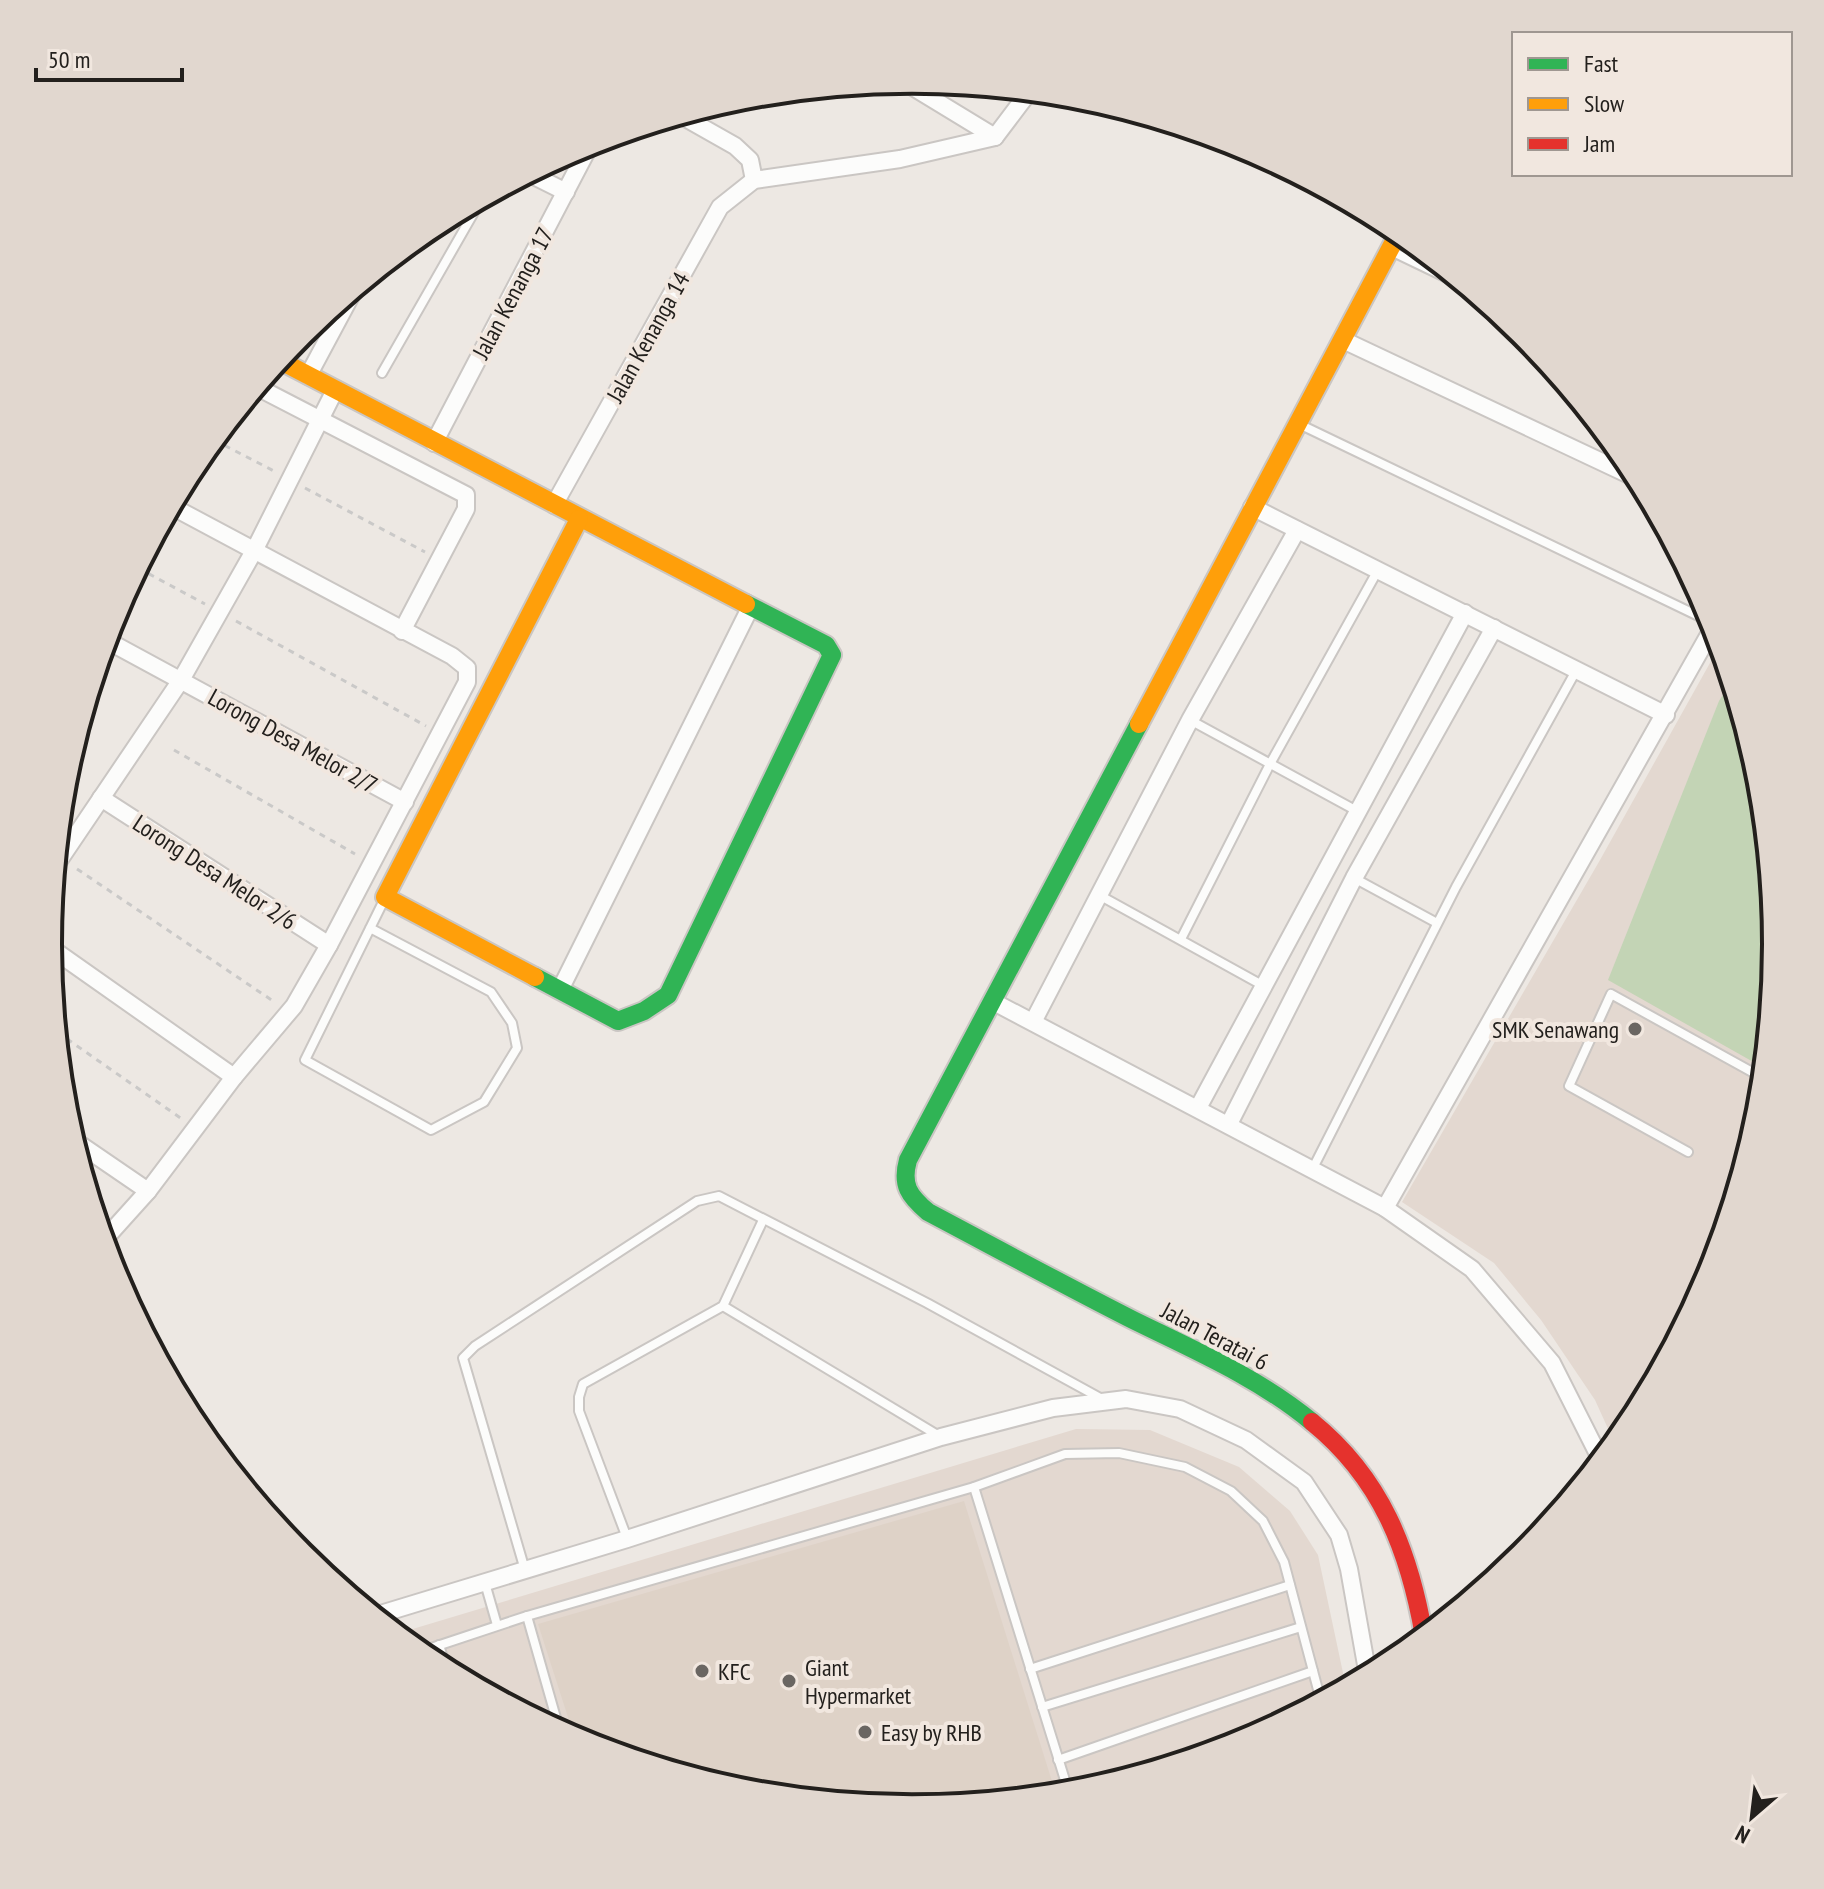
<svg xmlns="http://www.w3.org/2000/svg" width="1824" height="1889" font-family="'PT Sans Narrow',sans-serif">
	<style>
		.built { fill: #e3d8d0 }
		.green { fill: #c3d4b5 }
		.building { fill: #ded2c7 }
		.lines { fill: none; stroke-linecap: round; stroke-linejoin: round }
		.lane-casing { stroke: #cac6c3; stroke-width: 12 }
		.street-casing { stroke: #cac6c3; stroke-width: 20 }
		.fast-casing { stroke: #cac6c3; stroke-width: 22 }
		.slow-casing { stroke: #cac6c3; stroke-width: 22 }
		.jam-casing { stroke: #cac6c3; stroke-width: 22 }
		.path { stroke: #cac9c8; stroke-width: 3; stroke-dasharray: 6 6; stroke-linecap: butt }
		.lane { stroke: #fcfcfb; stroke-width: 8 }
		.street { stroke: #fcfcfb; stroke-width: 16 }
		.fast { stroke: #30b455; stroke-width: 18 }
		.slow { stroke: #ff9f0a; stroke-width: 18 }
		.jam { stroke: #e5322d; stroke-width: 18 }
		.poi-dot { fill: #6a6662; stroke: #f1e7df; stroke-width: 3 }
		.labels { text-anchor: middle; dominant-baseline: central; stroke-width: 8; stroke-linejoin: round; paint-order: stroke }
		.street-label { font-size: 24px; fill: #23201d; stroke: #f1e7df }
		.poi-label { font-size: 24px; fill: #23201d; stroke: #f1e7df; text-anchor: start }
		.rim { fill: none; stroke: #23201d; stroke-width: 4 }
	</style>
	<rect width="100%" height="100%" fill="#ede8e3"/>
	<g class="built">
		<path d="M1720,645l39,131 17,169 -17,168 -49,163 -80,149 -15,19 -20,-44 -54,-80 -47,-57 -92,-61 198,-342z"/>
		<path d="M1076,1429l74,1 89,37 51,44 28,44 28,132 -104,56 -162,49 -168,16 -169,-16 -162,-49 -149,-80 -36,-29z"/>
	</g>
	<path class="green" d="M1731,682l28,94 17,169 -12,123 -156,-88 111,-279z"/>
	<path class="building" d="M964,1501l92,293 -144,14 -169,-16 -168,-53 -37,-115z"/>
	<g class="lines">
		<defs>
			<g id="lane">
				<path d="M1389,250l79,38"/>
				<path d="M382,373l99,-173"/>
				<path d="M1299,424l414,199"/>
				<path d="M1190,720l167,91"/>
				<path d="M1354,878l83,45"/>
				<path d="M1099,895l163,90"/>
				<path d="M370,928l121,64 21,31 5,25 -33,54 -53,28 -126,-70 80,-162"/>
				<path d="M1181,939l89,-175 108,-194"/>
				<path d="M1688,1152l-119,-66 42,-92 152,84"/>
				<path d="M1312,1170l144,-283 121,-218"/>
				<path d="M723,1306l216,130"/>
				<path d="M974,1487l95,306"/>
				<path d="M627,1538l-48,-127v-14l4,-13 140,-78 40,-86"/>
				<path d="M525,1570l-62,-212 12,-12 222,-145 22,-5 208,107 175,96"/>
				<path d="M485,1583l12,42"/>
				<path d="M527,1616l33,116"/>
				<path d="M439,1645l8,26"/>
				<path d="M419,1652l108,-36 447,-129 91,-33 54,-1 66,14 46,24 32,30 21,41 37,139"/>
				<path d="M1030,1669l260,-84"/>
				<path d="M1042,1707l259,-80"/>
				<path d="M1058,1760l255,-89"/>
			</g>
			<g id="street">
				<path d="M903,81l92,56"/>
				<path d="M682,116l53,30 15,14 4,20"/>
				<path d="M530,174l36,18"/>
				<path d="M1343,340l295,139"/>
				<path d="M308,376l46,-86"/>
				<path d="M257,387l209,108v14l-64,122"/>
				<path d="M434,443l157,-300"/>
				<path d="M554,505l166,-298 34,-27 146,-21 95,-22 34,-45"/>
				<path d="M1252,507l414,208"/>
				<path d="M106,640l299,162"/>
				<path d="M101,798l228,147"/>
				<path d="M56,865l125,-185 73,-129 81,-161"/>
				<path d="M48,946l186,131"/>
				<path d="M560,990l191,-384"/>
				<path d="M992,1001l393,207 87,61 80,94 49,97"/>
				<path d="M1033,1022l157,-302 107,-190"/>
				<path d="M1198,1108l267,-495"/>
				<path d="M1229,1124l125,-246 140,-250"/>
				<path d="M72,1139l76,52"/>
				<path d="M1385,1208l329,-582"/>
				<path d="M103,1241l45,-50 86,-114 60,-71 35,-61 138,-263v-14l-15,-12 -281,-150"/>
				<path d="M374,1616l253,-77 314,-102 112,-29 73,-9 54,10 66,31 58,42 35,53 10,34 19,107"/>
			</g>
			<g id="fast">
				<path d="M1139,724l-231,436c-7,25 1,36 20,52 68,36 136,73 205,108 61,30 126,58 179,102"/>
				<path d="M535,977l83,44 26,-10 24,-16 164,-340 -6,-10 -80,-41"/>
			</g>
			<g id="slow">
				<path d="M279,360l467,244"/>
				<path d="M1139,724l260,-492"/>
				<path d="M535,977l-150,-80 194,-378"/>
			</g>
			<path id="jam" d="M1312,1422c69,56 97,128 112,214"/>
		</defs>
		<use href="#lane" class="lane-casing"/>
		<use href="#street" class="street-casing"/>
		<use href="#fast" class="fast-casing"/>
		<use href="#slow" class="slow-casing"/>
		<use href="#jam" class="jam-casing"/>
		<g class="path">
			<path d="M214,440l60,31"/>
			<path d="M305,488l120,64"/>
			<path d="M138,568l67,36"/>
			<path d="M236,621l190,105"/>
			<path d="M174,750l181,104"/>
			<path d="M77,869l199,134"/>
			<path d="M57,1032l125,87"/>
		</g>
		<use href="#lane" class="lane"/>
		<use href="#street" class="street"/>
		<use href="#fast" class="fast"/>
		<use href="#slow" class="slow"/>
		<use href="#jam" class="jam"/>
	</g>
	<g class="poi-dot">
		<circle cx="1635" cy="1029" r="8"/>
		<circle cx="702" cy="1671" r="8"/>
		<circle cx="789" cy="1681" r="8"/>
		<circle cx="865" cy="1732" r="8"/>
	</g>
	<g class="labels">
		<g class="street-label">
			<text transform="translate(513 293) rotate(-62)">Jalan Kenanga 17</text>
			<text transform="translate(648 337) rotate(-61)">Jalan Kenanga 14</text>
			<text transform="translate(293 741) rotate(29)">Lorong Desa Melor 2/7</text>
			<text transform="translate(215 872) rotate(33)">Lorong Desa Melor 2/6</text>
			<text transform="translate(1215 1336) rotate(28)">Jalan Teratai 6</text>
		</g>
		<g class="poi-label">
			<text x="1619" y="1029" text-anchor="end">SMK Senawang</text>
			<text x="805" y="1667">Giant<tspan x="805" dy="28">Hypermarket</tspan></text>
			<text x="718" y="1671">KFC</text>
			<text x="881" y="1732">Easy by RHB</text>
		</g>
	</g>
	<path d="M0 0H1824V1889H0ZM62 944a850 850 0 1 1 1700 0a850 850 0 1 1-1700 0Z" fill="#e1d7cf" fill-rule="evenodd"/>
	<path class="rim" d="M62 944a850 850 0 1 1 1700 0a850 850 0 1 1-1700 0Z"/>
	<rect x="1512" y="32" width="280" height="144" fill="#f1e7df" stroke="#9f9791" stroke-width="2"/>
	<rect x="1528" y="58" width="40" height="12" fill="#30b455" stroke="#9f9791" stroke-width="2"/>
	<text x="1584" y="72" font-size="24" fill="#23201d">Fast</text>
	<rect x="1528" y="98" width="40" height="12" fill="#ff9f0a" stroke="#9f9791" stroke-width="2"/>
	<text x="1584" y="112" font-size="24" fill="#23201d">Slow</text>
	<rect x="1528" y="138" width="40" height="12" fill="#e5322d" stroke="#9f9791" stroke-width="2"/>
	<text x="1584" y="152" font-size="24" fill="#23201d">Jam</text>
	<g transform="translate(1752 1817) rotate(208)" stroke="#f1e7df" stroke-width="6" paint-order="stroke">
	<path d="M0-6L14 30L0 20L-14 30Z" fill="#23201d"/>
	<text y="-12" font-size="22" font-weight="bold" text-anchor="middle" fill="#23201d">N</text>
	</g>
	<path d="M36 68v12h146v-12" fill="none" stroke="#23201d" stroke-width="4"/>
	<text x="48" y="68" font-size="24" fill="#23201d" stroke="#f1e7df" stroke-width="6" paint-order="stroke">50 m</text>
</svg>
